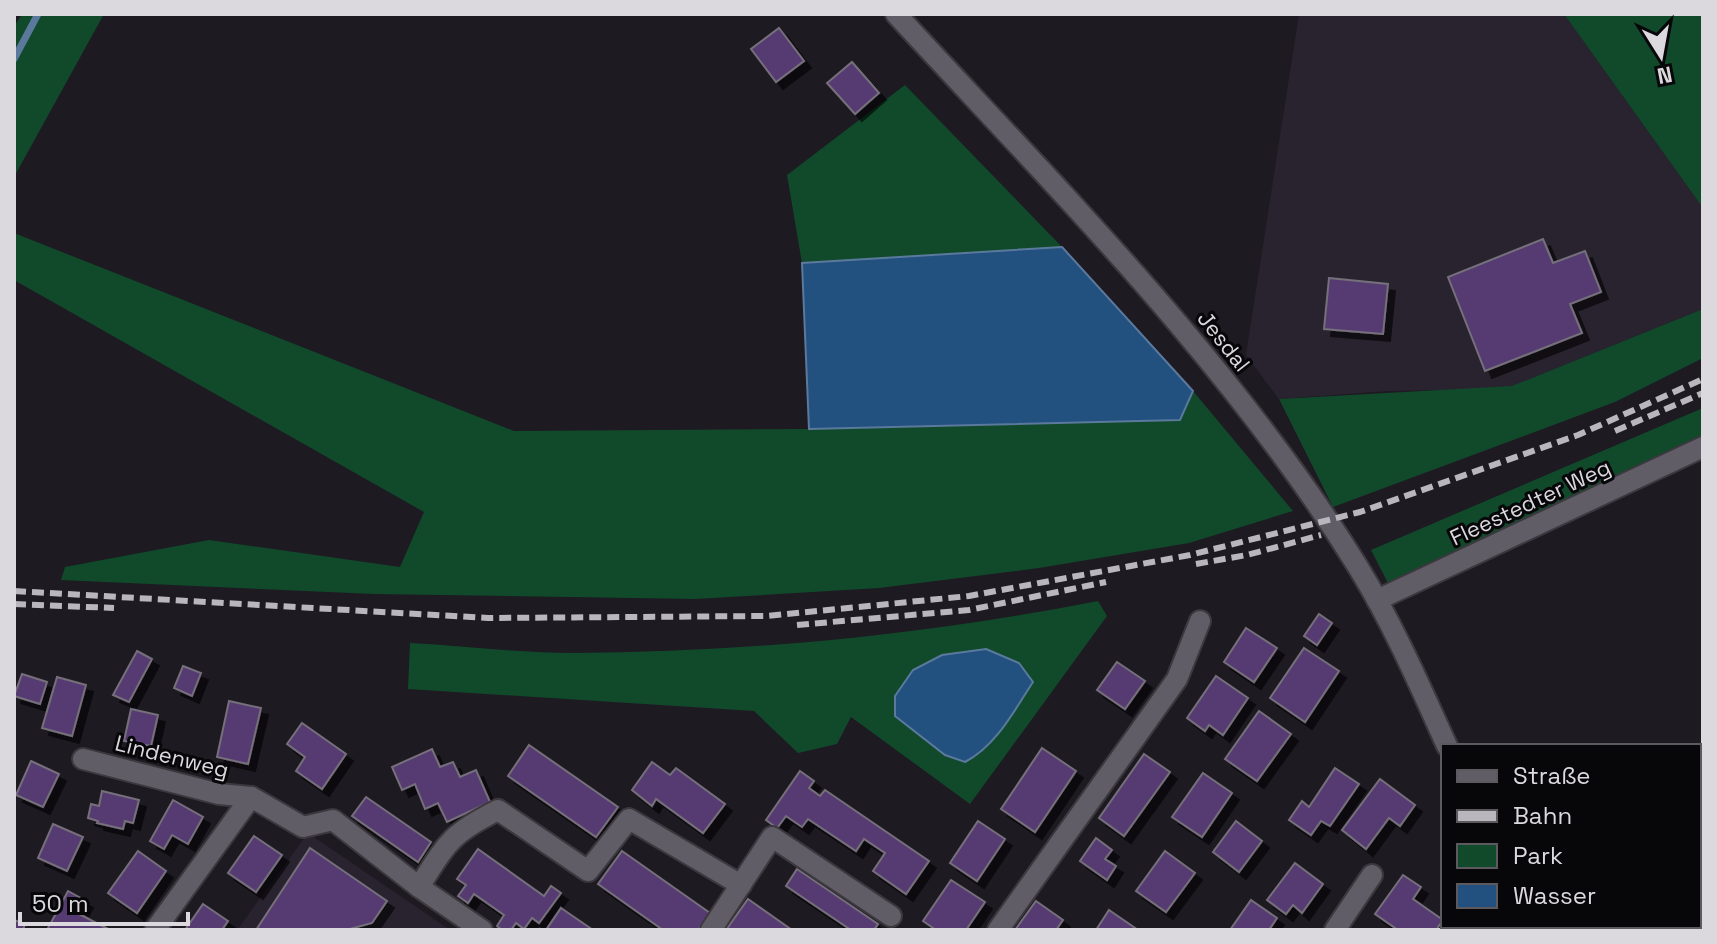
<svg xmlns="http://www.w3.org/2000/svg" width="1717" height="944" font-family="'Space Grotesk',sans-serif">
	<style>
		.built { fill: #292330 }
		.green { fill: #104a2b }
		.water { fill: #22507f; stroke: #5a799c; stroke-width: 2 }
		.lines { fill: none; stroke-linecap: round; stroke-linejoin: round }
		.stream { stroke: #5a799c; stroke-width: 7 }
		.building { fill: #563b72; stroke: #746f7a; stroke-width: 2; filter: url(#shadow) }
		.street-casing { stroke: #3b383e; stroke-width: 24 }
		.street { stroke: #615d67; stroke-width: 20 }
		.rail { stroke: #b9b6bd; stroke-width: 6; stroke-dasharray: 12 6; stroke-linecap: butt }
		.labels { text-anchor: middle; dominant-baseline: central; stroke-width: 6; stroke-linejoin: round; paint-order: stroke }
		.street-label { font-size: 22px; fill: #dbd8de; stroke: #070609 }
	</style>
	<defs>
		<filter id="shadow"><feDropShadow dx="7" dy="7" stdDeviation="0" flood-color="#0009"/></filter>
	</defs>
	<rect width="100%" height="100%" fill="#1e1a22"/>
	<g class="built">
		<path d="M1299,14h265l139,194v101l-198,80 -118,2 -108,8 -33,-44z"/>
		<path d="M308,833l142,97h-213z"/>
	</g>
	<g class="green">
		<path d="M22,14h82l-90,163v-150z"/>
		<path d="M1564,14h139v194z"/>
		<path d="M905,85l157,162 -260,16 -15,-88z"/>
		<path d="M14,233l500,198 295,-2 370,-9 14,-29 100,120 -104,32 -150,25 -160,20 -184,11 -321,-5 -313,-14 4,-13 144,-27 191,27 24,-55 -410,-232z"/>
		<path d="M1703,309v49l-88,44 -282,105 -54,-108 233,-13z"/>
		<path d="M1703,408v28l-314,149 -18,-35z"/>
		<path d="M1098,601l9,15 -137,188 -119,-87 -14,27 -39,9 -44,-42 -346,-22 2,-46c54,3 109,10 164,10 175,-1 352,-18 524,-52z"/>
	</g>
	<g class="water">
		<path d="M1062,247l131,144 -13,29 -371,9 -7,-166z"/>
		<path d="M986,649l33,14 14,19c-19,29 -37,64 -68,80l-20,-7 -50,-39v-20l18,-26 29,-15z"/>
	</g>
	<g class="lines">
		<path class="stream" d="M14,59l24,-45"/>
	</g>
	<g class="building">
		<path d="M779,28l25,33 -28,21 -25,-33z"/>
		<path d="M852,62l27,31 -24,21 -28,-31z"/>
		<path d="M1543,239l10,24 32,-12 16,41 -31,12 12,29 -97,38 -37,-94z"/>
		<path d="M1329,278l59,6 -5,50 -59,-5z"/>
		<path d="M1319,614l13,9 -15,22 -13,-9z"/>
		<path d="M1246,628l31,20 -23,34 -30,-20z"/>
		<path d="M1304,648l35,23 -34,51 -35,-24z"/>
		<path d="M137,651l15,8 -23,43 -16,-7z"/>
		<path d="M1117,662l28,19 -20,28 -28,-19z"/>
		<path d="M183,666l18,7 -9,23 -18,-8z"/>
		<path d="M22,674l25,8 -7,22 -26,-8z"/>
		<path d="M1216,676l32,22 -25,37 -14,-10 -4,6 -18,-13z"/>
		<path d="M57,677l29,8 -14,51 -30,-8z"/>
		<path d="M229,701l32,7 -13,56 -31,-7z"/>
		<path d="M131,709l27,6 -7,31 -27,-5z"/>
		<path d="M1259,711l32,23 -34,47 -32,-22z"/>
		<path d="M302,723l44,31 -24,35 -26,-18 9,-14 -18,-13z"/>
		<path d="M529,745l89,62 -22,30 -88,-61z"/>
		<path d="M1042,748l34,23 -41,61 -34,-23z"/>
		<path d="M432,749l8,18 13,-5 7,15 16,-7 14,32 -43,20 -9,-19 -13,6 -10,-25 -13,6 -10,-23z"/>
		<path d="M1144,754l26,18 -46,64 -25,-18z"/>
		<path d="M31,761l28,13 -16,33 -27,-12z"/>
		<path d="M652,762l18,13 6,-7 49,36 -22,29 -47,-34 -4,7 -20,-16z"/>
		<path d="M1335,768l24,16 -29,42 -9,-5 -10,14 -22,-15 13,-19 7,6z"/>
		<path d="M800,771l14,10 -5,7 11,8 5,-6 104,71 -23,33 -33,-23 12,-18 -21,-14 -8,12 -48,-32 -6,8 -16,-11 -9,12 -11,-8z"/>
		<path d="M1203,773l29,20 -30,44 -30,-20z"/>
		<path d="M1380,779l35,26 -15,21 -11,-8 -23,31 -24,-19z"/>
		<path d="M102,791l37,9 -6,23 -8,-2 -2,8 -26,-6 1,-2 -10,-3 3,-14 8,2z"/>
		<path d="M366,797l65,45 -13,20 -66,-46z"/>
		<path d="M173,800l30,17 -15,27 -16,-9 -8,14 -14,-8z"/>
		<path d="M978,821l27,18 -28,42 -27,-18z"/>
		<path d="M1236,821l26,20 -23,31 -26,-20z"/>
		<path d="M53,824l30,13 -16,34 -29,-13z"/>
		<path d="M254,836l28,19 -26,37 -28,-19z"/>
		<path d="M1096,838l16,12 -7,9 11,7 -9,14 -27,-19z"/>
		<path d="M310,848l77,53 -15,22 -26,7h-90z"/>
		<path d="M478,849l66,47 7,-10 10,7 -22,30 -7,-5 -8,11 -8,-6 -5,7h-9l-5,-4 7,-11 -30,-21 -6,9 -10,-7 8,-11 -9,-6z"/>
		<path d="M138,851l28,20 -29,42 -29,-20z"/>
		<path d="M622,851l88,62 -12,17h-35l-65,-46z"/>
		<path d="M1165,851l30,22 -29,39 -30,-21z"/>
		<path d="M1295,863l28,21 -21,29 -9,-8 -7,9 -19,-14z"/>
		<path d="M797,869l81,55 -4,6h-23l-65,-44z"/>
		<path d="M1403,875l18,12 -8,12 30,21 -7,10h-38l-23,-16z"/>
		<path d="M951,880l34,22 -19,28h-30l-13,-9z"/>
		<path d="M68,891l18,10 -7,13 31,16h-63z"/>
		<path d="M748,899l44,31h-66z"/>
		<path d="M1251,900l26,18 -8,12h-39z"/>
		<path d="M1036,901l27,19 -7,10h-41z"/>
		<path d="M203,904l25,17 -6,9h-37z"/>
		<path d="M561,908l32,22h-47z"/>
		<path d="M1109,910l29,20h-42z"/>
		<path d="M14,920l11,4 -2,6h-9z"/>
	</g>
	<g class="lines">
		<defs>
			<g id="street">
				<path d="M896,14c162,176 335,348 462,553 35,57 62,119 89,179"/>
				<path d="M1377,600l326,-153"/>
				<path d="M83,759l136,35 32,3 52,30 30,-7 86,67 63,43"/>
				<path d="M419,887c28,-44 31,-53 79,-77l90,61 41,-52 112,66"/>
				<path d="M1532,926l2,4"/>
				<path d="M155,930l96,-133"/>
				<path d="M711,930l61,-93 119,79"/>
				<path d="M998,930l179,-251 23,-58"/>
				<path d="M1335,930l37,-55"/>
			</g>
		</defs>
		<use href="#street" class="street-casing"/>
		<use href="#street" class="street"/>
		<g class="rail">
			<path d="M1615,431l88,-38"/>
			<path d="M1196,564l51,-9 74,-20"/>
			<path d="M14,591l474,27 279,-2 202,-20 221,-41 170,-43 218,-77 125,-56"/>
			<path d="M14,604l100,4"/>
			<path d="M797,625l172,-15 137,-28"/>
		</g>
	</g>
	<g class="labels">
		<g class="street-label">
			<text transform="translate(1224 341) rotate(52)">Jesdal</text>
			<text transform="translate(1530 502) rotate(-25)">Fleestedter Weg</text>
			<text transform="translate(172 756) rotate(14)">Lindenweg</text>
		</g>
	</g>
	<rect width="1717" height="944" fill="none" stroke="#dbd8de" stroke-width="32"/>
	<rect x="1441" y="744" width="260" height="184" fill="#070609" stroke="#5c5a5e" stroke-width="2"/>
	<rect x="1457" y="770" width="40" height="12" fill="#615d67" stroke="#5c5a5e" stroke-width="2"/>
	<text x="1513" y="784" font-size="24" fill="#dbd8de">Straße</text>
	<rect x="1457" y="810" width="40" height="12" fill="#b9b6bd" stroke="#5c5a5e" stroke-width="2"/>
	<text x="1513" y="824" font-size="24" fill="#dbd8de">Bahn</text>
	<rect x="1457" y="844" width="40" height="24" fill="#104a2b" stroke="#5c5a5e" stroke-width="2"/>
	<text x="1513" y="864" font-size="24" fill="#dbd8de">Park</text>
	<rect x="1457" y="884" width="40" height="24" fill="#22507f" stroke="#5c5a5e" stroke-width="2"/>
	<text x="1513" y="904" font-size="24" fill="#dbd8de">Wasser</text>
	<g transform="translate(1661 56) rotate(169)" stroke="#070609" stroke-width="6" paint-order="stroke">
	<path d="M0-6L14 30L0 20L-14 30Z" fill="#dbd8de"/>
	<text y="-12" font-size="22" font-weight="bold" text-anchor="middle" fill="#dbd8de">N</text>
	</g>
	<path d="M20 912v12h168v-12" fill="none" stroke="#dbd8de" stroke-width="4"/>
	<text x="32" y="912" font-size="24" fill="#dbd8de" stroke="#070609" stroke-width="6" paint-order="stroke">50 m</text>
</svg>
